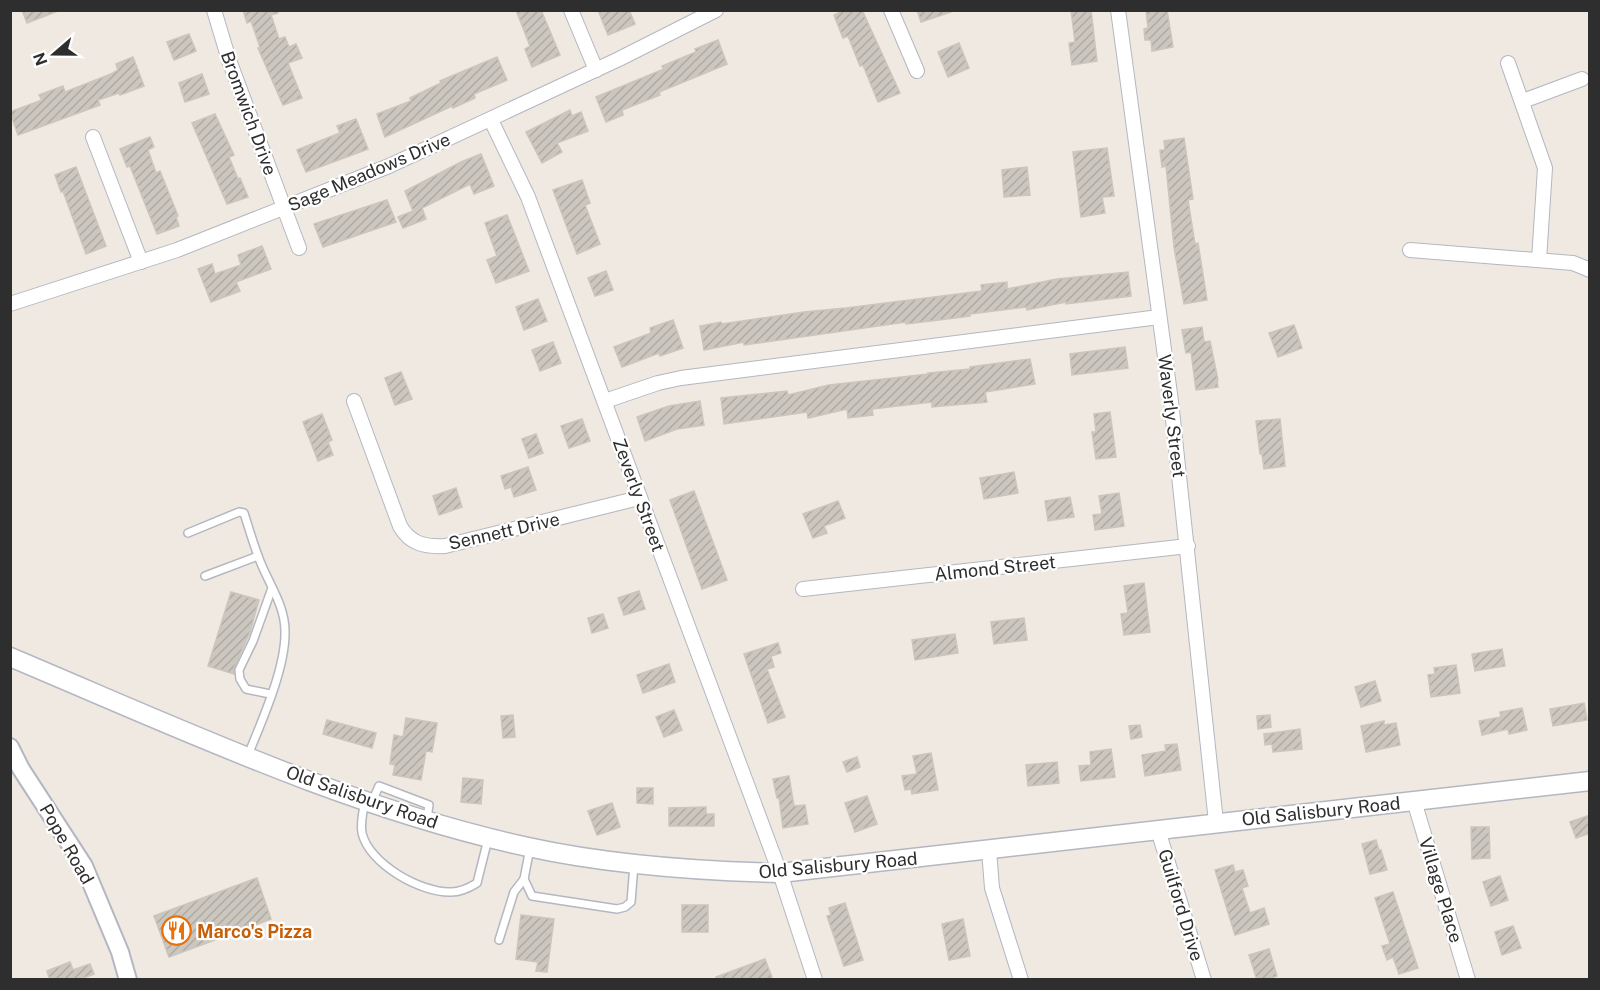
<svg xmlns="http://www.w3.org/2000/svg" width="1600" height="990" font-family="'Public Sans',sans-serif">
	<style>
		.building { fill: url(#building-hatch); stroke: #cbc5ba; stroke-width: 1.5 }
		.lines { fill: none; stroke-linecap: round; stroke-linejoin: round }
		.service-casing { stroke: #b4b7c1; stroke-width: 10 }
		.minor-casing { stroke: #b4b7c1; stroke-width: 16 }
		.tertiary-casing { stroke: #b4b7c1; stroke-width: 20 }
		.secondary-casing { stroke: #b4b7c1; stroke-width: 21 }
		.service { stroke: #fff; stroke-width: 7 }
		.minor { stroke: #fff; stroke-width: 14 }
		.tertiary { stroke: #fff; stroke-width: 16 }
		.secondary { stroke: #fff; stroke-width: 18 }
		.labels { text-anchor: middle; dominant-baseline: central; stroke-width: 4.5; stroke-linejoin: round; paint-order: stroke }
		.street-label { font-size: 18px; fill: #2e2e2e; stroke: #fff }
		.food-label { font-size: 18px; font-weight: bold; fill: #c56008; stroke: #fff; text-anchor: start }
	</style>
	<defs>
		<pattern id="building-hatch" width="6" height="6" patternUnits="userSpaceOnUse" patternTransform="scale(1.5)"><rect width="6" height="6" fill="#cbc7bf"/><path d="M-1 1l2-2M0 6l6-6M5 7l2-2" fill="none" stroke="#afaba4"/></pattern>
	</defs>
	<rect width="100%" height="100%" fill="#efe9e1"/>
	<g class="building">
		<path d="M22,10h36v1l-31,12z"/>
		<path d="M243,10h35v3l-7,2 8,24 6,-2 4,10 7,-3 6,14 -14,5 14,35 -19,7 -25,-57 2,-1 -9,-26 -4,2z"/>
		<path d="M516,10h25l19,45 -28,12 -7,-18 5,-3z"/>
		<path d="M598,10h31l6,14 -27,11z"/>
		<path d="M844,10h18l38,83 -22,9 -15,-37 -3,1 -12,-30 -5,2 -9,-23z"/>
		<path d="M917,10h34v2l-30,10z"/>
		<path d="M1071,10h20l6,51 -25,4 -3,-22 6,-1z"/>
		<path d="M1146,10h21l6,37 -21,4 -1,-11h-6l-1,-11 4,-1z"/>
		<path d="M189,34l7,17 -22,9 -7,-18z"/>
		<path d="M718,40l9,24 -68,28 1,3 -38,15 1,5 -17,7 -10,-25 68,-28 -2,-3 34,-14 -1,-3z"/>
		<path d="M959,43l10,25 -21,9 -10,-25z"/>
		<path d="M133,57l11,29 -24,9 -1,-2 -21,7 2,5 -82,30 -8,-23 32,-12 -3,-5 24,-9 2,6 46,-18 7,-4 -2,-6z"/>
		<path d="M497,57l10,23 -33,14 1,4 -22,10 -1,-2 -67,31 -8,-23 34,-13 -1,-3 31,-15 -1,-2z"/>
		<path d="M202,74l7,20 -24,8 -6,-19z"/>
		<path d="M570,110l2,6 9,-4 7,19 -31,12 5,9 -20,11 -16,-31z"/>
		<path d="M215,114l19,41 -5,2 9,22 2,-1 8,19 -21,7 -35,-81z"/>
		<path d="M356,119l12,30 -62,23 -9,-22 43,-17 -3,-7z"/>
		<path d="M150,137l4,10 -6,3 8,23 4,-2 18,45 -2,1 3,9 -22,8 -27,-68 -3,1 -7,-18z"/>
		<path d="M1184,138l9,61 -5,1 7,44 3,-1 9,57 -23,4 -10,-57 -8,-81 -4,1 -2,-17h5l-1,-9z"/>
		<path d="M1107,148l7,48 -12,1 3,16 -24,4 -8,-65z"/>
		<path d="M481,154l13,32 -20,8 -4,-10 -48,24 4,11 -23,9 -5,-11 15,-6 -8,-20 56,-29z"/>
		<path d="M76,167l30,79 -20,8 -23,-63 -2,1 -6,-17z"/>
		<path d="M1027,167l3,28 -26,2 -2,-27z"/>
		<path d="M582,180l8,23 -5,2 15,39 -23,10 -24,-64z"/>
		<path d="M387,200l9,22 -73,25 -9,-23z"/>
		<path d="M507,215l22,56 -33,12 -9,-23 10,-4 -12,-33z"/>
		<path d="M262,246l9,23 -35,13 4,9 -29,11 -13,-33 14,-5 3,10 26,-9 -3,-10z"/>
		<path d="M606,271l7,19 -18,6 -7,-18z"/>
		<path d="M1128,272l3,24 -65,8v-2l-39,8 -1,-3 -56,7v2l-39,5 -25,3v-2l-162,23v-3l-40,8 -4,-24 21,-4 1,2 82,-12 42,-4 136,-17 -1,-6 26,-3v7l50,-10z"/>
		<path d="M538,299l9,22 -23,9 -8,-23z"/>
		<path d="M673,320l10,28 -23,8 -1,-3 -37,14 -8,-20 37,-14 -1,-5z"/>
		<path d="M1294,325l8,23 -24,9 -9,-24z"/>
		<path d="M1202,327l2,15 6,-1 8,39h-1l1,7 -22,3 -5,-38 -5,1 -4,-23z"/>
		<path d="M553,342l8,21 -21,8 -8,-21z"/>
		<path d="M1125,347l3,21 -56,7 -2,-21z"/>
		<path d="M1030,359l5,25 -50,8 2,10 -55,5v-5l-60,7 1,6 -25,3 -1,-9 -39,9 -1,-6 -83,12 -3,-26 66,-7 1,4 41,-10 100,-11 -1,-1 42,-4v-2z"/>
		<path d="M401,372l11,27 -17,6 -10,-27z"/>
		<path d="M700,401l4,24 -27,4 -32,12 -8,-24 32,-11z"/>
		<path d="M1110,412l6,45 -20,2 -4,-27h4l-2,-18z"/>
		<path d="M322,414l10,26 -4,2 5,13 -15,6 -15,-39z"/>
		<path d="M582,419l8,22 -21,7 -8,-22z"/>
		<path d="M1280,419l5,47 -21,3 -2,-15h-2l-4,-33z"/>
		<path d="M536,434l7,19 -14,5 -7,-19z"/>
		<path d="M528,467l8,23 -22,7 -3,-10 -6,2 -4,-13z"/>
		<path d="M1014,472l4,21 -34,6 -4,-21z"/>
		<path d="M456,488l6,19 -23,8 -6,-19z"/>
		<path d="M694,491l33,89 -25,9 -32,-89z"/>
		<path d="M1119,493l5,33 -29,4 -2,-15 9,-1 -3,-18z"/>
		<path d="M1070,497l4,20 -26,4 -3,-20z"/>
		<path d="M838,501l7,17 -21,8 3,7 -14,5 -10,-24z"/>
		<path d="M1144,583l6,49 -26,3 -3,-21 7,-1 -4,-27z"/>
		<path d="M639,591l6,18 -21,6 -6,-17z"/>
		<path d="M231,592l28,8 -9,32 -16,36v6l-26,-8z"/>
		<path d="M603,614l5,14 -16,5 -4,-15z"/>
		<path d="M1024,618l3,22 -33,4 -3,-22z"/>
		<path d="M955,634l3,19 -43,7 -3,-20z"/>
		<path d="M778,643l3,10 -10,3 3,11 -7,2 18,48 -17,6 -24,-69z"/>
		<path d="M1502,649l3,17 -30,5 -3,-17z"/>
		<path d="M669,664l6,18 -32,11 -6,-18z"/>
		<path d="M1456,665l4,28 -29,4 -3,-22 7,-1 -1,-6z"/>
		<path d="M1375,681l6,20 -20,6 -6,-20z"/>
		<path d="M1584,703l3,17 -34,6 -3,-17z"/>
		<path d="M1522,708l5,22 -18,4 -1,-5 -26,6 -3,-14 22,-4 -1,-5z"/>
		<path d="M674,710l8,20 -18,7 -8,-20z"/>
		<path d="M513,715l2,22 -12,1 -2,-22z"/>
		<path d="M1270,715l1,12 -13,2 -1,-13z"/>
		<path d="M406,718l31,5 -5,29 -6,-1 -5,29 -28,-5 2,-10 -5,-1 4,-29 9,2z"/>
		<path d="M327,720l49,13 -4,15 -49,-14z"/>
		<path d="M1384,721v4l12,-2 4,22 -34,7 -5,-26z"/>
		<path d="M1140,725l2,12 -11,2 -2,-13z"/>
		<path d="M1300,729l2,20 -29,3 -1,-8 -7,1 -1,-11z"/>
		<path d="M1177,744l4,26 -36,6 -3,-21 24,-4 -1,-6z"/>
		<path d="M1111,749l4,28 -34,4 -2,-15 12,-1 -1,-13z"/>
		<path d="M931,753l7,37 -26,4 -1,-5 -6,1 -3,-14 15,-2 -4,-18z"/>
		<path d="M857,757l3,10 -13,5 -4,-10z"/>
		<path d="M1057,762l2,21 -31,3 -2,-21z"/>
		<path d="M789,776l5,30 11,-1 3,19 -25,4 -4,-30h-2l-4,-19z"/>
		<path d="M463,778l20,2 -2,24 -20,-2z"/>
		<path d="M637,788h16v16l-16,-1z"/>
		<path d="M867,796l10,28 -22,8 -10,-29z"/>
		<path d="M612,803l8,24 -23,8 -9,-24z"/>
		<path d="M706,807v7h8v12h-45v-18z"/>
		<path d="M1590,815v18l-14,5 -6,-16z"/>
		<path d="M1471,827h18l1,31 -18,1z"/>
		<path d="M1376,840l3,10h2l6,20 -17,4 -8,-30z"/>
		<path d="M1233,865l2,7 8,-2 5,16 -6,2 8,25 14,-5 5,16 -34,11 -20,-65z"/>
		<path d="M1500,876l8,24 -17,6 -8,-24z"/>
		<path d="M257,878l14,41 -102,38 -15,-41z"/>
		<path d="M1393,892l25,76 -19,6 -6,-17 -6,3 -5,-14 8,-2 -15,-46z"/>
		<path d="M845,903l18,57 -19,6 -17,-50 4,-1 -2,-7z"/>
		<rect x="682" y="905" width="26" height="27"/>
		<path d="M521,915l33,4 -7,53 -11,-1 2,-9 -22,-3z"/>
		<path d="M963,919l7,37 -21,4 -7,-36z"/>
		<path d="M1513,926l8,22 -19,7 -7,-23z"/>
		<path d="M1269,949l8,27 -12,4h-8l-8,-25z"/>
		<path d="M765,959l8,21h-57v-3z"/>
		<path d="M70,962l3,8 17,-6 4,10 -16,6h-28l-3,-9z"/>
	</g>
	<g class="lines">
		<defs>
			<g id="service">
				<path d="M188,533l51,-21 5,1c5,16 10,33 16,48 9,23 25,45 25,70 1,36 -23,90 -37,124"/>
				<path d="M205,576l53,-20"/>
				<path d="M270,694l-24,-5 -6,-10 -1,-9 14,-29 19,-53"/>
				<path d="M365,801c-2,10 -5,22 -3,32 7,31 59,60 89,59 9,0 18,-4 26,-9l11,-44"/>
				<path d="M372,802l7,-16 50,19 -2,13"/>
				<path d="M530,848l-6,31 8,17 85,13 8,-2 6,-5 3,-37"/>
				<path d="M499,940l15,-48 10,-13"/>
			</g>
			<g id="minor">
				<path d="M214,10l15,50 70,188"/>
				<path d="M571,10l25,60"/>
				<path d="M891,10l26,61"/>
				<path d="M1118,10l53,391 45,421"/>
				<path d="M1508,63l37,105 -6,92"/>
				<path d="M1523,101l59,-22"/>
				<path d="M491,120l37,77 252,676 35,107"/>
				<path d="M93,137l48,125"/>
				<path d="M1410,250l163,13 17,7"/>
				<path d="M10,304l167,-54 212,-84 230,-107 97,-49"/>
				<path d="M354,401l46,125c10,18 25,21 45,20l194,-48"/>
				<path d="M605,401l53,-18 23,-5 478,-61"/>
				<path d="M803,589l385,-43"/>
				<path d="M1414,801l54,179"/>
				<path d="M1158,830l46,150"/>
				<path d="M989,850l3,38 29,92"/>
			</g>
			<path id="tertiary" d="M10,747l11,22 63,97 36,86 8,28"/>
			<path id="secondary" d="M10,657c169,71 338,151 518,190 82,18 168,24 252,26l810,-92"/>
		</defs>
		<use href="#service" class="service-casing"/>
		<use href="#minor" class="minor-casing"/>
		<use href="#tertiary" class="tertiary-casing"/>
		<use href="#secondary" class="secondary-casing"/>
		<use href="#service" class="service"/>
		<use href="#minor" class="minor"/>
		<use href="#tertiary" class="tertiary"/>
		<use href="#secondary" class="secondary"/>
	</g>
	<defs>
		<symbol id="restaurant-ring" viewBox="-11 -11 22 22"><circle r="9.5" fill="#fff" stroke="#e8710a" stroke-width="1.5"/><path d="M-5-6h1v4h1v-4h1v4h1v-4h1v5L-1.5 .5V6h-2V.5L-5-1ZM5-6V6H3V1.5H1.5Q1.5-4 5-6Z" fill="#e8710a"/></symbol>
	</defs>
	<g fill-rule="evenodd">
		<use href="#restaurant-ring" x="160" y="914" width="33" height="33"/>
	</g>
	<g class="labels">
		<g class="street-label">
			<text transform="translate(249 113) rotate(70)">Bromwich Drive</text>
			<text transform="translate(369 172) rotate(-23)">Sage Meadows Drive</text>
			<text transform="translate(1172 416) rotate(83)">Waverly Street</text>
			<text transform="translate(639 495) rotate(70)">Zeverly Street</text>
			<text transform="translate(504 531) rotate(-13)">Sennett Drive</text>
			<text transform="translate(995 568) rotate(-6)">Almond Street</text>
			<text transform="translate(362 797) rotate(19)">Old Salisbury Road</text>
			<text transform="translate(1321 811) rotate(-6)">Old Salisbury Road</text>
			<text transform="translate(67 844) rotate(60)">Pope Road</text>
			<text transform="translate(838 865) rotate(-5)">Old Salisbury Road</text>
			<text transform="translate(1441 890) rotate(73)">Village Place</text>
			<text transform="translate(1181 905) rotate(73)">Guilford Drive</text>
		</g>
		<g class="food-label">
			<text x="197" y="931">Marco's Pizza</text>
		</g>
	</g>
	<rect width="1600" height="990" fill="none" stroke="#2e2e2e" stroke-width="24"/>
	<g transform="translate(54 54) rotate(250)" stroke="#ffffff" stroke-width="4.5" paint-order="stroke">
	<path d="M0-4.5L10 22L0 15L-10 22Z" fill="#2e2e2e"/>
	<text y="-9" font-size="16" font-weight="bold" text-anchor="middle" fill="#2e2e2e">N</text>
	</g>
</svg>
